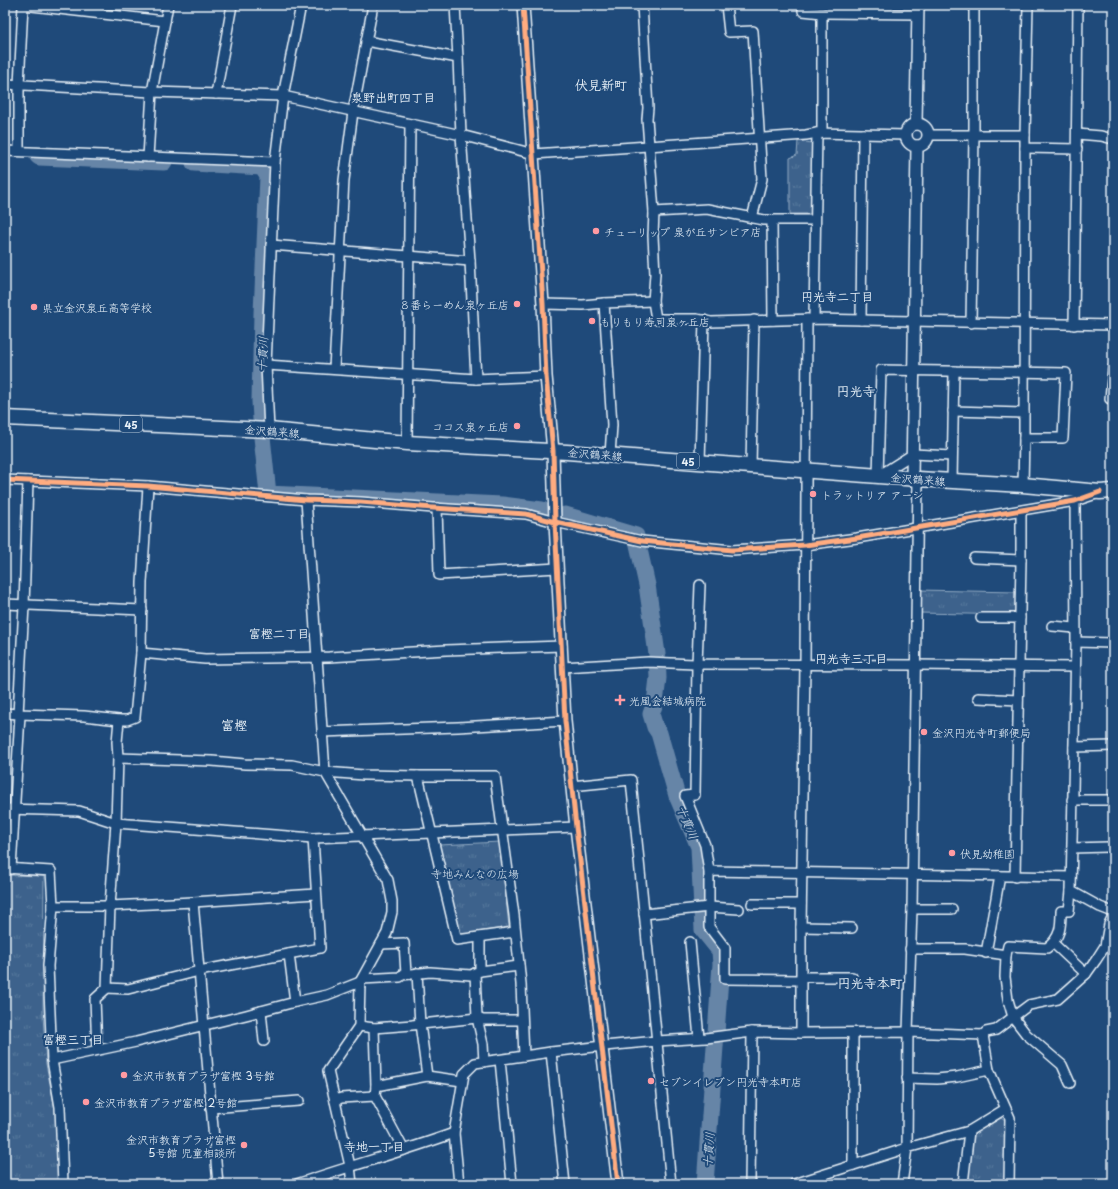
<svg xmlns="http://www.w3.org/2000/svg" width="1118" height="1189" font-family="'Playpen Sans','Klee One',sans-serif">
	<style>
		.grass { fill: url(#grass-tufts); stroke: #92aac2 }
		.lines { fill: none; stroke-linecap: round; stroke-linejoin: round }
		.river { stroke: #6685a7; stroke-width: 17 }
		.minor-casing { stroke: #e8f1f8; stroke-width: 12 }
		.tertiary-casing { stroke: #e8f1f8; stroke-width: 14 }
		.primary-casing { stroke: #e8f1f8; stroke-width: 17 }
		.minor { stroke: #1f4a7a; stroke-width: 9 }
		.tertiary { stroke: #1f4a7a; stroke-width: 11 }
		.primary { stroke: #1f4a7a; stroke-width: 14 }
		.cycleway-casing { stroke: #1f4a7a; stroke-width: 8 }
		.cycleway { stroke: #ffac80; stroke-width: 5 }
		.poi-dot { fill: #ff9aa2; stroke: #1f4a7a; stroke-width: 1.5 }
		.labels { text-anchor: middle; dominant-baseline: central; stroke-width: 4; stroke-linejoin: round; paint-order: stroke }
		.shield { fill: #1f4a7a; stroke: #acbfd2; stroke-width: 1 }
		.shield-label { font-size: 10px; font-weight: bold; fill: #e8f1f8 }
		.poi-label { font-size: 11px; fill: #e8f1f8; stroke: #1f4a7a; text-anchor: start }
		.street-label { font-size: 11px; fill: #e8f1f8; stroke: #1f4a7a }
		.park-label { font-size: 11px; fill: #d7e3ed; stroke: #1f4a7a }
		.neighbourhood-label { font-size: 12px; font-weight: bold; fill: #e8f1f8; stroke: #1f4a7a }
		.water-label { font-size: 12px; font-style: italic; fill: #d4e1ec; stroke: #1f4a7a }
		.quarter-label { font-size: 13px; font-weight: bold; fill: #e8f1f8; stroke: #1f4a7a }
	</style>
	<defs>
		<pattern id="grass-tufts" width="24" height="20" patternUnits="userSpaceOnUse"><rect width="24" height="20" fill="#3c628c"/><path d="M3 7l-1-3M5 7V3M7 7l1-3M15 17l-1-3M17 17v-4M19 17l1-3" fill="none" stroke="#58799d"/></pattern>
	</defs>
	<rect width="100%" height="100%" fill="#1f4a7a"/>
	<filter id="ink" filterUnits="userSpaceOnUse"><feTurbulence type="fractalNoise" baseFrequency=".025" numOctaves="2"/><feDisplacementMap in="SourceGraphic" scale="8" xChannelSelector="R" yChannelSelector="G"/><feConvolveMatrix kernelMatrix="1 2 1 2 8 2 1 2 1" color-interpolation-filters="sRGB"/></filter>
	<g filter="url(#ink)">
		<g class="grass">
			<path d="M798,141l14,2 -1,71h-21v-56l7,-3z"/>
			<path d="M919,590l97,2v23l-97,-2z"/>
			<path d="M500,842l9,85 -50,8 -20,-90z"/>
			<path d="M5,875l39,1 -1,139 3,49 9,45 4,75h-54z"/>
			<path d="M1001,1118l4,3v63h-38l5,-45 3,-6z"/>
		</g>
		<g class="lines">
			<g class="river">
				<path d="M37,155l2,2 125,5"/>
				<path d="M194,163l68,4 6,9 -6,137 -2,88 2,36 6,57 234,11 40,5"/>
				<path d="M565,515l71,21 11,49 10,69 1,24 -3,25 -4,11 4,13 4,6 18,63 22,51 4,83 17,21 1,13 -16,220"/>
			</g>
			<defs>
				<g id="minor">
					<path d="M23,5l142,16"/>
					<path d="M455,5l3,53 3,77 9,126 6,118"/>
					<path d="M642,5l6,103 -1,11 7,93 -1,24 2,38 -2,27 3,18h41l14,3 103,-3 299,6"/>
					<path d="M726,5l3,27 24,-1 9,148 -10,39"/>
					<path d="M803,5v6l19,2v120"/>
					<path d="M822,13l96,1"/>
					<path d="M366,41l92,17"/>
					<path d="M5,84l147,8 131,4 178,39 73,19 272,-19 11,-2 89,2"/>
					<path d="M216,94l16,-89"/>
					<path d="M1077,134l24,2 12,3"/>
					<path d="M928,135h97v13l52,1"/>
					<path d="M1025,135l3,-130"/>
					<path d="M5,151l270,11"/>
					<path d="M19,151v-66l4,-80"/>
					<path d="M148,157l4,-65 16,-87"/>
					<path d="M654,212l53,-3 57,11h51"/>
					<path d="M772,220l1,100"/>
					<path d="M271,245l199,16"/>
					<path d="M543,304l40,1 21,-2"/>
					<path d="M814,319l3,-186"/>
					<path d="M861,320l2,-186"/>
					<path d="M971,323l3,-188v-130"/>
					<path d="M1074,325l4,-320"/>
					<path d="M266,365l210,14 70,-3"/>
					<path d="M334,369l10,-189 9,-68 20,-107"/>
					<path d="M1110,399l3,-31"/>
					<path d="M953,411l71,2v25"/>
					<path d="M1024,413l1,-265"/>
					<path d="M269,430l-3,-65 9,-203 8,-66 18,-91"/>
					<path d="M407,443l3,-319"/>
					<path d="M610,455l2,-30 -8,-122 49,-2"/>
					<path d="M700,462l4,-142"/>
					<path d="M751,466l3,-146"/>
					<path d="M878,476l3,-106 185,3 -3,65h-39l-1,47"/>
					<path d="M878,476l35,-22 39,2"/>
					<path d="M5,480l143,6 158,14 55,2 72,6 93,6 29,8 87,19 90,9 73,-5 52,-7 218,-37 21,-7"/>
					<path d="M28,481l-4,125 -6,108 66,2 35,4h8l8,-3 6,-64 1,-70 6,-97"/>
					<path d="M952,481l2,-110"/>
					<path d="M306,500l19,272 63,108 4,21v11l-5,21 -27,49 -1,44 -31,45 22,95 2,18"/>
					<path d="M1075,501l1,141 -5,249 29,16 13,5"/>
					<path d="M437,508l2,67 118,-7"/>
					<path d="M974,558l47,2"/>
					<path d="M700,585l-3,79 -2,131 -10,1 20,49 4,26"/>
					<path d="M5,604l137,6"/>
					<path d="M981,618h39"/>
					<path d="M1052,626l23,2"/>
					<path d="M1076,642l37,1"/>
					<path d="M141,653l64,6 124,-2 117,-7 116,-4"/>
					<path d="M562,667l86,-5 46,2 221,1 159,2"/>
					<path d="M978,698l40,2"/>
					<path d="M5,713l13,1"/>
					<path d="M322,732l136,-5 107,-6"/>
					<path d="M1074,747l39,-1"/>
					<path d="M118,758l94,3 33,3 47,1 33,7 39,3 54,1h77l19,139 7,69 3,72"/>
					<path d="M418,776l39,164 58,-8"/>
					<path d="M571,786l60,-6 40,404"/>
					<path d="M1072,800h41"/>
					<path d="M5,809l74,2 37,12 197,15 263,-11"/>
					<path d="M1072,848l36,-1"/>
					<path d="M5,868l46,3 2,35 -5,60 4,94 8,47 3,77"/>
					<path d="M11,869l9,-154"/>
					<path d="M1015,877l6,-317v-49"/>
					<path d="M193,902l123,-8"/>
					<path d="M752,904h49"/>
					<path d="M53,906h57l83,-4 25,282"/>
					<path d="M739,909l-30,-2v20l16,21v31l75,1"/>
					<path d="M912,909h40"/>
					<path d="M644,914l65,-7v-36l362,6"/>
					<path d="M801,927l51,1"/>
					<path d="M480,937v34"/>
					<path d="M690,942l9,96"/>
					<path d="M1053,943l33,31"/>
					<path d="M381,944l23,-1 2,31"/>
					<path d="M910,949h55l41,6 2,-9 39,2c14,-11 14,-22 14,-37h8l2,-20"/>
					<path d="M986,953l14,-77"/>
					<path d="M289,954l6,48"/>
					<path d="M1006,955l-1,22 3,23 5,17 13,17 36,31 8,18"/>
					<path d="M417,973l3,51 7,52 35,5"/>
					<path d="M475,973l2,45 6,26 1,18"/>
					<path d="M801,977h51"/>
					<path d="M362,979l38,-2 2,-2 28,-3 41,3 9,-4 39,-5"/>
					<path d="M107,988l21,1 71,-18 121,-23 -7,-110"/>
					<path d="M261,1011l3,30"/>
					<path d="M359,1026l15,2 2,58 -1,10 29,54"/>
					<path d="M374,1028l38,-3 65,-7 6,2h39"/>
					<path d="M801,1033v-106l4,-262 2,-346"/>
					<path d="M853,1033v132"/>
					<path d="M983,1035l6,35 21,48 -1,66"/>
					<path d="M97,1050l-2,-51 12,-11 3,-82 6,-83 2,-65 -1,-16 2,-22"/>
					<path d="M551,1052l14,132"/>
					<path d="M52,1060l84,-18 110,-27 49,-13 32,-7 33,-13"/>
					<path d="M500,1060l12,124"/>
					<path d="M907,1078l30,1 20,-2 32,-7"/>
					<path d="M376,1086l51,-10"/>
					<path d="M335,1101l6,-3 34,-2"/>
					<path d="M211,1108l88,-7"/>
					<path d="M297,1184c52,-18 105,-32 157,-51"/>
					<path d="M459,1184l-5,-51 10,-59 11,-11 76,-11 43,-5 63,-6 49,-3 46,-6 49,1 107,-1 75,3 3,-3 10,-2 17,-13 16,-12 29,-6 28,-25 10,-14 9,-14 4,-22 4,-8"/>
					<path d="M750,1184l2,-152"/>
					<path d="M794,1184l113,-36 62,-17 36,-22"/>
					<path d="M902,1184l5,-36 1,-116 4,-123 6,-430"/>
					<path d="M963,1184l6,-53"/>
				</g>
				<g id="tertiary">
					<path d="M523,5l20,299 3,72 7,75 2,71 10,199 11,106 42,357"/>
					<path d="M916,124l2,-119"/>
					<circle cx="917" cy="135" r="11"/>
					<path d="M912,479l5,-333"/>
				</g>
				<path id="primary" d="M5,418l264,12 138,13 160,9 351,27 105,6 77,7 13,-1"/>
			</defs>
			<use href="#minor" class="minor-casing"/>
			<use href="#tertiary" class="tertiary-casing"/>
			<use href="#primary" class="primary-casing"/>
			<use href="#minor" class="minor"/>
			<use href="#tertiary" class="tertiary"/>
			<use href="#primary" class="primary"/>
			<defs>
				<g id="cycleway">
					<path d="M523,5l20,299 3,72 7,75 2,71 10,199 11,106 42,357"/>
					<path d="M5,480l143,6 158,14 55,2 72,6 93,6 29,8 87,19 90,9 73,-5 52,-7 218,-37 25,-9"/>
				</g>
			</defs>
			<use href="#cycleway" class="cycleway-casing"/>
			<use href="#cycleway" class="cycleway"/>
		</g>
	</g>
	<g class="poi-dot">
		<circle cx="596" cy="231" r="4"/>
		<circle cx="517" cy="304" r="4"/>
		<circle cx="34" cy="307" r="4"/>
		<circle cx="592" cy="321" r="4"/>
		<circle cx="517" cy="426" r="4"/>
		<circle cx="813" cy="494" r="4"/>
		<path d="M618 694h4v4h4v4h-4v4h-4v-4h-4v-4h4z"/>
		<circle cx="924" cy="732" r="4"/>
		<circle cx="952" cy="853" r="4"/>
		<circle cx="124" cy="1075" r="4"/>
		<circle cx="651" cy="1081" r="4"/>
		<circle cx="86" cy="1102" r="4"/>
		<circle cx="244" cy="1145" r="4"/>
	</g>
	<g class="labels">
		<g class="shield">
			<rect x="120" y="416" width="22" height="16" rx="3"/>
			<rect x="677" y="453" width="22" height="16" rx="3"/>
		</g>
		<g class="shield-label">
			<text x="131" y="424">45</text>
			<text x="688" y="461">45</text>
		</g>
		<g class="poi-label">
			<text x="604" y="231">チューリップ 泉が丘サンピア店</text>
			<text x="509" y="304" text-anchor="end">８番らーめん泉ヶ丘店</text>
			<text x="42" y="307">県立金沢泉丘高等学校</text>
			<text x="600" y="321">もりもり寿司泉ヶ丘店</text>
			<text x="509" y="426" text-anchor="end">ココス泉ヶ丘店</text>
			<text x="821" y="494">トラットリア アーシ</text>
			<text x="629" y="700">光風会結城病院</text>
			<text x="932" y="732">金沢円光寺町郵便局</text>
			<text x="960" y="853">伏見幼稚園</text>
			<text x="132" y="1075">金沢市教育プラザ富樫 3号館</text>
			<text x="659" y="1081">セブンイレブン円光寺本町店</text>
			<text x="94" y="1102">金沢市教育プラザ富樫 2号館</text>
			<text x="236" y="1139" text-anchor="end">金沢市教育プラザ富樫<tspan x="236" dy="13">5号館 児童相談所</tspan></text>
		</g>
		<g class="street-label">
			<text transform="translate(272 431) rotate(4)">金沢鶴来線</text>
			<text transform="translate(595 454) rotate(4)">金沢鶴来線</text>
			<text transform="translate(918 479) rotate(4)">金沢鶴来線</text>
		</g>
		<g class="park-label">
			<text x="475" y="873">寺地みんなの広場</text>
		</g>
		<g class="neighbourhood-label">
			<text x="393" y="97">泉野出町四丁目</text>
			<text x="837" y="296">円光寺二丁目</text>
			<text x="279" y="633">富樫二丁目</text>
			<text x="851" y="658">円光寺三丁目</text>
			<text x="73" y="1039">富樫三丁目</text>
			<text x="374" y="1146">寺地一丁目</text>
		</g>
		<g class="water-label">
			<text transform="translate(262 354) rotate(-88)">十貫川</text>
			<text transform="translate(688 822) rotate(67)">十貫川</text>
			<text transform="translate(708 1150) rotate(-86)">十貫川</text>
		</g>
		<g class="quarter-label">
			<text x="601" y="84">伏見新町</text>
			<text x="856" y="390">円光寺</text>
			<text x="234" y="724">富樫</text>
			<text x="870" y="982">円光寺本町</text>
		</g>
	</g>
	<rect width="1118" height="1189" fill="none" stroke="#1f4a7a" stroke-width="20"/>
	<rect x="10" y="10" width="1098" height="1169" fill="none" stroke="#e8f1f8" stroke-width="1.5" filter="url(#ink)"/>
</svg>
